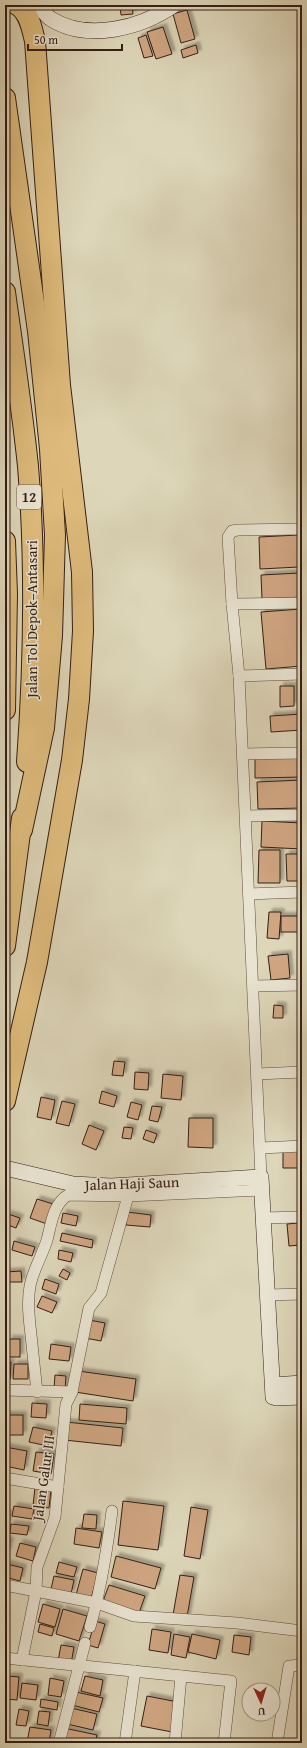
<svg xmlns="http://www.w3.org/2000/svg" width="307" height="1748" font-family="'Gentium Book Plus',serif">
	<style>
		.building { fill: #cfa681; stroke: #341e14; filter: url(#shadow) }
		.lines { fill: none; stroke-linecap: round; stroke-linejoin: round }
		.street-casing { stroke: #5e4c3d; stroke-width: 12 }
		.secondary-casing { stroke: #341e14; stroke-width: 16 }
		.highway-casing { stroke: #341e14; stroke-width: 22 }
		.street { stroke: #e9e4d2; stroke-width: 11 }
		.secondary { stroke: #e9e4d2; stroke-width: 15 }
		.highway { stroke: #debb7c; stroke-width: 20 }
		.labels { text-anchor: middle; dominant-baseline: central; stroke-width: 3; stroke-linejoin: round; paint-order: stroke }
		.shield { fill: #e9e4d2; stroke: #6a594d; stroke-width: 1 }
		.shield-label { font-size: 14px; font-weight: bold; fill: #341e14 }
		.street-label { font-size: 15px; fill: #341e14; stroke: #e9e4d2 }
	</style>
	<defs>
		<filter id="shadow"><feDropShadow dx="3.5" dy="-3.5" stdDeviation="1" flood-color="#0004"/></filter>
	</defs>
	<rect width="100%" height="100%" fill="#ddd6b9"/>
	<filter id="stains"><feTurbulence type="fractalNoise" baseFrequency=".005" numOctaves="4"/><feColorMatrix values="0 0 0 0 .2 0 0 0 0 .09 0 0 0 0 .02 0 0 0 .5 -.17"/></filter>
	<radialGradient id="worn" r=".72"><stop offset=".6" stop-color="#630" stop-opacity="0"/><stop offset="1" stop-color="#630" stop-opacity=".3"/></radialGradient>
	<g class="building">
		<path d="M63,5h24l-24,3z"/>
		<path d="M120,5h12l1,9 -12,1z"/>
		<path d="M139,5h15l-13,4z"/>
		<path d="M187,10l8,29 -14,4 -8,-29z"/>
		<path d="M163,27l9,27 -16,5 -9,-27z"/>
		<path d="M146,35l7,21 -9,2 -6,-20z"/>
		<path d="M196,45l2,8 -15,5 -2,-8z"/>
		<path d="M298,535l1,32 -39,2 -1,-32z"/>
		<path d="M300,573l2,24 -40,2 -1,-24z"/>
		<path d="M301,609l1,57 -36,3 -5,-57z"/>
		<path d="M280,686h14v20l-14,1z"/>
		<path d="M302,714v16l-31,2 -1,-16z"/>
		<path d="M302,757v20l-47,1v-20z"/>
		<path d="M302,780v28l-44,1 -1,-27z"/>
		<path d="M262,821l40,2v26l-41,-2z"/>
		<path d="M259,850h21v33h-22z"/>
		<path d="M286,854h16v27h-15z"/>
		<path d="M269,912h12l-2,27 -12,-1z"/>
		<rect x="281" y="916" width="21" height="16"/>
		<path d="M288,954l2,24 -19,2 -3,-24z"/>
		<path d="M274,1005l9,1v12h-10z"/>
		<path d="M114,1061l11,1 -2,14 -11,-1z"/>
		<path d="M135,1072l14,1 -1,17 -14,-1z"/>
		<path d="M163,1074l20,2 -2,24 -20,-2z"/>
		<path d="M102,1091l15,5 -3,11 -15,-4z"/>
		<path d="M41,1097l14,3 -4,20 -14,-3z"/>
		<path d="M62,1101l13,3 -6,22 -13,-3z"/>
		<path d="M131,1102l11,3 -4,15 -11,-3z"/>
		<path d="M152,1106l10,1 -4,15 -9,-2z"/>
		<path d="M189,1118h24v30l-25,-1z"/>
		<path d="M89,1125l15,6 -8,19 -14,-6z"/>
		<path d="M124,1127l9,1 -2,11 -9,-1z"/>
		<path d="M146,1130l11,4 -3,9 -11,-4z"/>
		<path d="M283,1149l17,1 -1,18h-16z"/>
		<path d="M37,1199l16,5 -6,20 -17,-6z"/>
		<path d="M127,1212l24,3 -1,12 -24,-2z"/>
		<path d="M63,1213l15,3 -2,10 -15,-3z"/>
		<path d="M8,1214l12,4 -4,10 -11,-4z"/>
		<path d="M298,1223l2,22 -11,1 -2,-22z"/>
		<path d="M62,1233l31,7 -1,8 -32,-7z"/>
		<path d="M14,1241l21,6 -3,9 -20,-6z"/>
		<path d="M59,1250l14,3 -2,9 -13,-3z"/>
		<path d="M63,1269l7,4 -3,7 -8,-4z"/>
		<path d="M21,1271l1,11h-15l-1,-10z"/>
		<path d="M45,1279l14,5 -3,10 -14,-5z"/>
		<path d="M42,1296l15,6 -5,11 -15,-6z"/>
		<path d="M89,1320l16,3 -4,18 -16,-3z"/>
		<rect x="9" y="1339" width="11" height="18"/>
		<path d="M51,1344l20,3 -2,14 -20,-2z"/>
		<path d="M5,1362h6l-1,18h-5z"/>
		<path d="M14,1364h14v15h-15z"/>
		<path d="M78,1371l58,8 -3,22 -58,-9z"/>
		<path d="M55,1375l11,1 -1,14 -11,-1z"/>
		<path d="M32,1403l15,1 -1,14 -15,-1z"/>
		<path d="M80,1404l47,4 -1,16 -47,-4z"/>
		<rect x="5" y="1415" width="18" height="20"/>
		<rect x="298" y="1421" width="4" height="14"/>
		<path d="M66,1422l57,6 -2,18 -57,-6z"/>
		<path d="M33,1427l19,4 -4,15 -19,-4z"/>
		<path d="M5,1447l22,4 -3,19 -19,-4z"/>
		<path d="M36,1452l18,2 -3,20 -18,-3z"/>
		<path d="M35,1487l16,2 -2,19 -16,-2z"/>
		<path d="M123,1501l41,5 -6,44 -40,-5z"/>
		<path d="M14,1506l20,3 -2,10 -20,-3z"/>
		<path d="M191,1507l17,3 -8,49 -16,-3z"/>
		<path d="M5,1513l4,1 -4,18z"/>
		<path d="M84,1514l13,1 -1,14 -14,-1z"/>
		<path d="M11,1524l18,2 -2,9 -17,-2z"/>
		<path d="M76,1528l26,4 -3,16 -25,-4z"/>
		<path d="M5,1539l5,2 -3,12 -2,-1z"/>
		<path d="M20,1543l16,4 -3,14 -17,-5z"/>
		<path d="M116,1556l45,12 -6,21 -44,-12z"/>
		<path d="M59,1562l18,5 -3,10 -18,-4z"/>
		<path d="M7,1564l16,4 -3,13 -15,-4z"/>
		<path d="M83,1569l15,4 -7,26 -15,-4z"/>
		<path d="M180,1575l14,2 -7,40 -14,-2z"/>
		<path d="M54,1576l20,4 -3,14 -20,-5z"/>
		<path d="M109,1585l36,11 -7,20 -36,-12z"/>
		<path d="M43,1604l17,5 -5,18 -17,-5z"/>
		<path d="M63,1609l24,7 -8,25 -23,-7z"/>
		<path d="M95,1621l10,3 -7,24 -10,-3z"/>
		<path d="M40,1624l14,4 -2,8 -14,-4z"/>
		<path d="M152,1629l19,3 -3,21 -19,-3z"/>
		<path d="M174,1634l16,3 -4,21 -15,-3z"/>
		<path d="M192,1634l28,6 -4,19 -28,-7z"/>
		<path d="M234,1635l17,2 -2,18 -17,-3z"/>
		<path d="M61,1645l13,2 -3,17 -13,-3z"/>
		<path d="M8,1676l11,1 -2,23 -11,-1z"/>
		<path d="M85,1676l18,4 -3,16 -19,-5z"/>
		<path d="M50,1678l14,3 -3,16 -13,-2z"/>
		<path d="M22,1683l16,2 -2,15 -16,-2z"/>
		<path d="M76,1692l27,6 -4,14 -27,-7z"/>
		<path d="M147,1696l31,6 -6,30 -31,-6z"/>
		<path d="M41,1699l17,3 -1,8 -17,-3z"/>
		<path d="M71,1708l26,6 -4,16 -26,-6z"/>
		<path d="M19,1709l10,2 -3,15 -10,-1z"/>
		<path d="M39,1711l11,1 -2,14 -11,-2z"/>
		<path d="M30,1727l21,3 -2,13 -22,-1z"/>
		<path d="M64,1728l33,7 -2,8h-34z"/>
	</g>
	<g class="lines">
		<defs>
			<g id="street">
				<path d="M232,604l70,-1"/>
				<path d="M239,676l63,-2"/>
				<path d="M243,754l59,-1"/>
				<path d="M246,816l56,-1"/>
				<path d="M249,894l53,-2"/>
				<path d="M254,986l48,-1"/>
				<path d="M257,1074l45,-2"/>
				<path d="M261,1148l41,-2"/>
				<path d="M261,1177l-22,-501 -7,-72 -4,-67 4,-6 6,-1 64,-1"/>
				<path d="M262,1218l40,-1"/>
				<path d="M268,1295l34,-1"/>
				<path d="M5,1390l67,2"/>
				<path d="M37,1392c-2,-19 -4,-38 -6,-57 -2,-16 -4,-33 -1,-49 3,-16 12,-30 17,-46 4,-15 6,-36 21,-45l60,1 134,-6"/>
				<path d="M5,1478l53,9"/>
				<path d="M5,1585l92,18 37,13 103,7 65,8"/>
				<path d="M90,1627c11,-38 17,-77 22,-116"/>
				<path d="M5,1658l226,23 -7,62"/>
				<path d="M22,1660l14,-69 1,-24 18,-50 11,-113 6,-12 17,-84 12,-15 27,-97"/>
				<path d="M59,1743l26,-100"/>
				<path d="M125,1743l10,-72"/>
				<path d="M175,1743l6,-67"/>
				<path d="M277,1743l12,-77 13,-1"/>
			</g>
			<g id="secondary">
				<path d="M39,5c3,4 7,11 12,14 37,23 90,9 123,-14"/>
				<path d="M5,1168l68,16 38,2 150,-9 12,220 3,1 26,-1"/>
				<path d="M273,1385l29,-2"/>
			</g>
			<g id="highway">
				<path d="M5,98l33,233 12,118 5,86 -3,101 -8,92 -22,102"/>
				<path d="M5,292c8,58 17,116 23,174 8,98 6,198 -1,296"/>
				<path d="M5,541l2,53 -2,116"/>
				<path d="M5,946l17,-128"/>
				<path d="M5,1101l32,-139 35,-202 7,-61 4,-68 -1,-59 -22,-187 -25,-344c-3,-12 -6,-30 -18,-36"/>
			</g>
		</defs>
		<use href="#street" class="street-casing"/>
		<use href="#secondary" class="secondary-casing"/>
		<use href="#highway" class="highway-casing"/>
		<use href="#street" class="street"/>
		<use href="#secondary" class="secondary"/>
		<use href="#highway" class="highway"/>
	</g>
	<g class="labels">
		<rect class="shield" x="17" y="485" width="24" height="24" rx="3"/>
		<g class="shield-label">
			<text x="29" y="497">12</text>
		</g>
		<g class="street-label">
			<text transform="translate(31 619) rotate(-90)">Jalan Tol Depok–Antasari</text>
			<text transform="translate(132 1183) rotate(-2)">Jalan Haji Saun</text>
			<text transform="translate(43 1478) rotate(-82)">Jalan Galur III</text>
		</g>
	</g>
	<rect width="307" height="1748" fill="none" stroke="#ddd6b9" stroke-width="20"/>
	<rect x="6" y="6" width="295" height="1736" fill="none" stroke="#341e14" stroke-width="2"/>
	<rect x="10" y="10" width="287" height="1728" fill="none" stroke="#341e14"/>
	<g transform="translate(261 1702) rotate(176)"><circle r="19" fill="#e9e4d2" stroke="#a19586"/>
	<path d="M0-3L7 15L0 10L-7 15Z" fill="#8f2418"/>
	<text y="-6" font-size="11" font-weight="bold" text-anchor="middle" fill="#341e14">U</text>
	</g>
	<path d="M28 44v6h94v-6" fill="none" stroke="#341e14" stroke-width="2"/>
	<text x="34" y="44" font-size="12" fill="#341e14" stroke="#e9e4d2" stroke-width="3" paint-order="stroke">50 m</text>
	<rect width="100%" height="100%" filter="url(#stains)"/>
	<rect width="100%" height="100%" fill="url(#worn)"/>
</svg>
